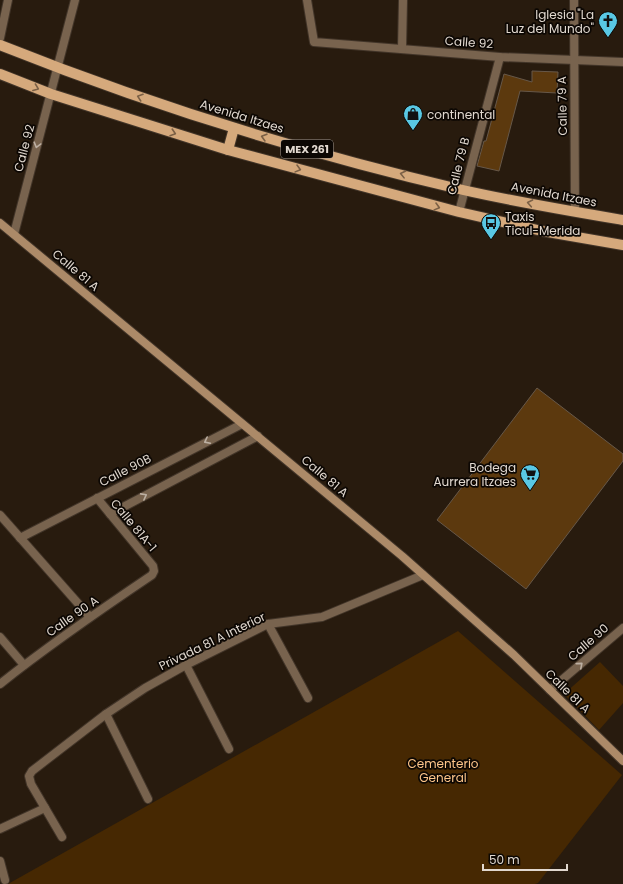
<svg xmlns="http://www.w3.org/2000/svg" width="623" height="884" font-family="Poppins,sans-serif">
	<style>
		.green { fill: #462802 }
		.building { fill: #5c390e; stroke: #675849 }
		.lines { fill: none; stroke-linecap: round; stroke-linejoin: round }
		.street-casing { stroke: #423529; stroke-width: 10 }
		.secondary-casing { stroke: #423529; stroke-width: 10 }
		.primary-casing { stroke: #423529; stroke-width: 12 }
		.street { stroke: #78634e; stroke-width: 8 }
		.secondary { stroke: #ac8a68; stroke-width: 8 }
		.primary { stroke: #d5a97c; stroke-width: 10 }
		.oneway { stroke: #7b6046 }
		.oneway2 { stroke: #bcafa2 }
		.labels { text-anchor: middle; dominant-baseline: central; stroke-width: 3.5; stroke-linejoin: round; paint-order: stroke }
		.shield { fill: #0c0703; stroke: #a19992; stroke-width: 1 }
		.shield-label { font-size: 11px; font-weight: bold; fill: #e1d8cf }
		.poi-label { font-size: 12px; fill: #e1d8cf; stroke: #0c0703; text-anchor: end }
		.street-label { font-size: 12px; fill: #e1d8cf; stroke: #0c0703 }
		.park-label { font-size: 12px; fill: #fdc58a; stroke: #0c0703 }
	</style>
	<rect width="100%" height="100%" fill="#281b0e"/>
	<g class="green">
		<path d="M458,631l164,144 -84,108 -3,1h-527z"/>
		<path d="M600,662l23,24v17l-24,27 -35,-36z"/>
	</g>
	<g class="building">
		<path d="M532,71l26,1 -1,21 -37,-2 -21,80 -22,-5 7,-25h2l18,-67 28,8z"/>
		<path d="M537,388l86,66v7l-97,128 -89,-69z"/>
	</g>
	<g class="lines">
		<defs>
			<g id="street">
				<path d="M307,0l7,42 186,15 123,5"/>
				<path d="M574,0l1,212"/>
				<path d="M0,38l8,-38"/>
				<path d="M402,49l1,-49"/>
				<path d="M459,212l41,-155"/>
				<path d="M14,234l61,-234"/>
				<path d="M110,514l148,-78"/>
				<path d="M0,515l90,102"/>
				<path d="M20,538l222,-114"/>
				<path d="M268,624l40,74"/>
				<path d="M0,637l24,28"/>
				<path d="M186,665l43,84"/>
				<path d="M0,684c49,-39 100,-74 152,-109l2,-4 -1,-5 -56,-68"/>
				<path d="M550,690l73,-62"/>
				<path d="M106,714l42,85"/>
				<path d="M0,829l45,-21"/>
				<path d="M62,837l-31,-53 -2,-8 3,-5 74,-57 39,-26 41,-23 82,-41 54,-7 101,-42"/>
				<path d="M0,861l5,19"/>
			</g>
			<path id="secondary" d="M0,223l402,333 112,99 109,106"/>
			<g id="primary">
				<path d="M0,45c150,60 305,108 463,145 53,12 107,21 160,30"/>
				<path d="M0,74l51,20 177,56 231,62 83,19 81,14"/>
				<path d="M228,150l6,-22"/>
			</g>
		</defs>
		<use href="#street" class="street-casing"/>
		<use href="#secondary" class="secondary-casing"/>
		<use href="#primary" class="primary-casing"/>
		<use href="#street" class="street"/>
		<use href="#secondary" class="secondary"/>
		<use href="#primary" class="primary"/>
	</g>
	<defs><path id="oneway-chevron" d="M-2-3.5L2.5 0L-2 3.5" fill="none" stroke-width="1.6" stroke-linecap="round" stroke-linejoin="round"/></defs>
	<g class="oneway">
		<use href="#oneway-chevron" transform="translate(36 88) rotate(21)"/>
		<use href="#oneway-chevron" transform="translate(140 97) rotate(-161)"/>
		<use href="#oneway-chevron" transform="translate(173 133) rotate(18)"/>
		<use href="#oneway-chevron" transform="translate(264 137) rotate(-164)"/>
		<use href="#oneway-chevron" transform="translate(298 169) rotate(15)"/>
		<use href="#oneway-chevron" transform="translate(403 174) rotate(-166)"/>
		<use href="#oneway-chevron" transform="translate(530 203) rotate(-169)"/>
		<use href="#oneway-chevron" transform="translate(437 207) rotate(15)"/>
	</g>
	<g class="oneway2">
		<use href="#oneway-chevron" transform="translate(37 145) rotate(105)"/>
		<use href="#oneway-chevron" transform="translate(207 441) rotate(153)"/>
		<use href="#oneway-chevron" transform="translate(144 496) rotate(-28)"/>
		<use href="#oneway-chevron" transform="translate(580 665) rotate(-41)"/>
	</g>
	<defs>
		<symbol id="church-pin" viewBox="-11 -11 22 30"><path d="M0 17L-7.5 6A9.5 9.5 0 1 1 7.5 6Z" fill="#59c8e4" stroke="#0c0703"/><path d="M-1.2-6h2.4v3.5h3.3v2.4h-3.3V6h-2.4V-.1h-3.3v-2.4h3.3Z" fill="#111"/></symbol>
		<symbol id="shop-pin" viewBox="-11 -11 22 30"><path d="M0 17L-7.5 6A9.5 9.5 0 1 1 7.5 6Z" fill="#59c8e4" stroke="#0c0703"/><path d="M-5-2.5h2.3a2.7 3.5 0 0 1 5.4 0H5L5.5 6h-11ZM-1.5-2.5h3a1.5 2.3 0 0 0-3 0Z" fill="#111"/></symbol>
		<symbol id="bus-pin" viewBox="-11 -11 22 30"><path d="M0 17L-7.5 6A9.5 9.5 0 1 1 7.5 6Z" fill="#59c8e4" stroke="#0c0703"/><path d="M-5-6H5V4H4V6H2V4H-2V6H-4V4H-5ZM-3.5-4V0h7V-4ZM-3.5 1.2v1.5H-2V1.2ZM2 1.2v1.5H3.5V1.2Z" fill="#111"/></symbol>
		<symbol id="supermarket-pin" viewBox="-11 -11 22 30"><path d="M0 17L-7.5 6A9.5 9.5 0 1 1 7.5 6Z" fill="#59c8e4" stroke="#0c0703"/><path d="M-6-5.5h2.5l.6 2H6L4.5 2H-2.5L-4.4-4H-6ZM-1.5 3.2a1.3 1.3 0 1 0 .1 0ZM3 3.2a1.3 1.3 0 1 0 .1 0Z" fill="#111"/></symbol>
	</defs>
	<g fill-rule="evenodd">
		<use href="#church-pin" x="597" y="10" width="22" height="30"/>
		<use href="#shop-pin" x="402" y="103" width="22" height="30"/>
		<use href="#bus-pin" x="480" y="212" width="22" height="30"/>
		<use href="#supermarket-pin" x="519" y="463" width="22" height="30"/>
	</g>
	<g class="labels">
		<rect class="shield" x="281" y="140" width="52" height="18" rx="3"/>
		<g class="shield-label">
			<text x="307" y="149">MEX 261</text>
		</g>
		<g class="poi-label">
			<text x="594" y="14">Iglesia "La<tspan x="594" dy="14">Luz del Mundo"</tspan></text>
			<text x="427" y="114" text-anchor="start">continental</text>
			<text x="505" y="216" text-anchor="start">Taxis<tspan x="505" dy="14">Ticul-Merida</tspan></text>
			<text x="516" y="467">Bodega<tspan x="516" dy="14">Aurrera Itzaes</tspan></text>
		</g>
		<g class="street-label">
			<text transform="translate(469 42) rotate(4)">Calle 92</text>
			<text transform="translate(562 106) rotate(-91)">Calle 79 A</text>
			<text transform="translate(242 116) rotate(17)">Avenida Itzaes</text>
			<text transform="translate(24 148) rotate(-75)">Calle 92</text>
			<text transform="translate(458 166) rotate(-76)">Calle 79 B</text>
			<text transform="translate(554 194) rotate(11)">Avenida Itzaes</text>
			<text transform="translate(76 270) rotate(40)">Calle 81 A</text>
			<text transform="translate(125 470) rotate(-27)">Calle 90B</text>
			<text transform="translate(325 476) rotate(40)">Calle 81 A</text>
			<text transform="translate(134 525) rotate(50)">Calle 81A-1</text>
			<text transform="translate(72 616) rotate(-35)">Calle 90 A</text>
			<text transform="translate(212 641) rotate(-26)">Privada 81 A Interior</text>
			<text transform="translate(588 642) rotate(-41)">Calle 90</text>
			<text transform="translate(568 691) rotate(44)">Calle 81 A</text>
		</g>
		<g class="park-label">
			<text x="443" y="763">Cementerio<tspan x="443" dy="14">General</tspan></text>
		</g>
	</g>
	<path d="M483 864v6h84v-6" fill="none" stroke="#e1d8cf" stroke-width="2"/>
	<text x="489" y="864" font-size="12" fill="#e1d8cf" stroke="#0c0703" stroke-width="3" paint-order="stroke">50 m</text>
</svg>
